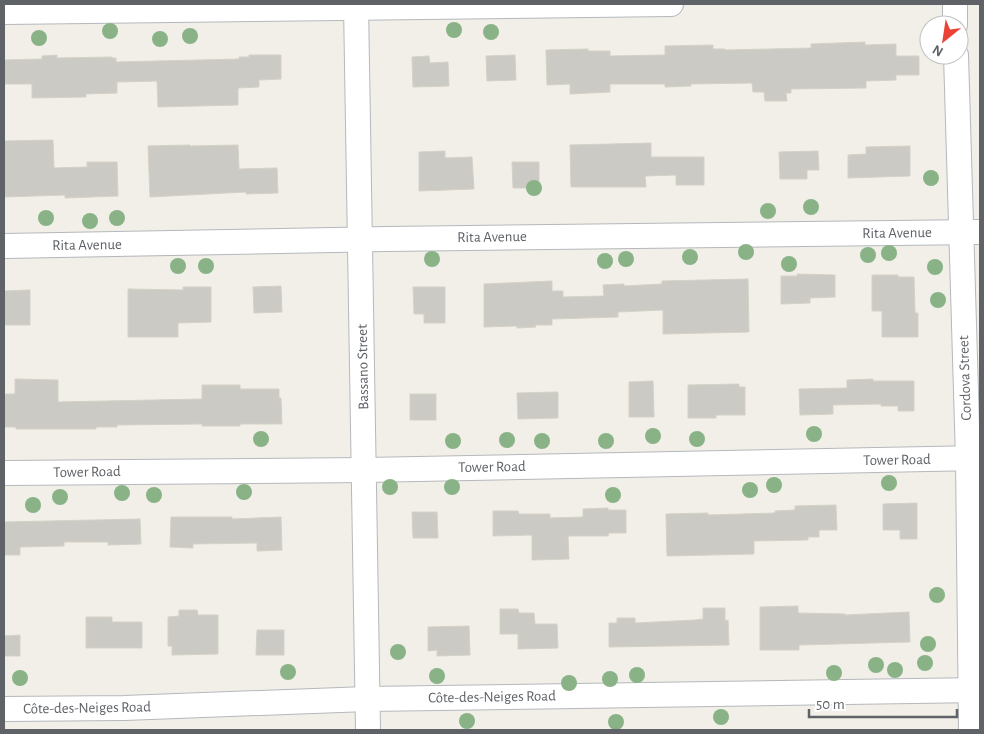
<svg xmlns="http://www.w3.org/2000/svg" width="984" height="734" font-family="'Alegreya Sans',sans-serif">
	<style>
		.building { fill: #cccac5; stroke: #d6d1c6 }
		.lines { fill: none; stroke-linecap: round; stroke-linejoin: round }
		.street-casing { stroke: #b5b8bc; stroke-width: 26 }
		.street { stroke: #fff; stroke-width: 24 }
		.tree { fill: #89b387 }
		.labels { text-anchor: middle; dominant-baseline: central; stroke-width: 4.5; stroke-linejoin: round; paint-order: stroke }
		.street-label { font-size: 15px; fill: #5f6368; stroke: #fff }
	</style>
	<rect width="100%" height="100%" fill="#f1efe8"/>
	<g class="building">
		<path d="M865,42v3l31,-1v12h23v19h-23v5l-30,1v7l-75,1v4h-5l1,8h-22l-1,-9h-11l-1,-9 -61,1v2l-26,1v-3h-55v8l-40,2v-10l-23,1 -1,-35 42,-1v2h22v5l55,-1v-9l48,-1v4h12v1l86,-2v-4z"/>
		<path d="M57,55v3l55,-1v1h4v4l123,-3v-2h10v-2h32v24l-22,1v7l-21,1v17l-80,2 -1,-26 -40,1v11l-31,1v3l-54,1v-14h-28v-24l38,-1v-3z"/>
		<path d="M515,55l1,25 -29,1 -1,-25z"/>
		<path d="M429,56l1,7 18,-1 1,24 -36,1 -1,-30z"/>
		<path d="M53,140l1,28 33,-1v-5h30l1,34 -53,2v-3l-61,2v-56z"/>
		<path d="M651,143v14h53v28h-28v-10l-31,1 1,11h-75l-1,-42z"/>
		<path d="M190,145v1l48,-1 1,24 38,-1 1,25 -32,1v-2l-96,5 -2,-51z"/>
		<path d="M910,146v30l-62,2v-23l18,-1v-7z"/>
		<path d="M445,151v7l27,-1 2,32 -55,2v-39z"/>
		<path d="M818,151l1,19h-12v9h-27l-1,-27z"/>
		<path d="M512,162h27v26h-26z"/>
		<path d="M797,274l38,1v22l-25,1v5l-29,1v-28h16z"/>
		<path d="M872,275h26v2h16l1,36h3v24h-36v-26h-10z"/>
		<path d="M748,279l1,53 -86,2v-24l-45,2v5l-66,2v6h-17l1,2 -19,1v-2l-33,1v-43l68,-3v10h11v6l41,-1 -1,-11 21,-1v2l38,-2v-3z"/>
		<path d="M281,286l1,26 -28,1 -1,-26z"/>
		<path d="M183,287h28v35l-33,1v14h-50v-48l55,1z"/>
		<path d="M413,287h32v36h-21v-9h-10z"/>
		<path d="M30,290v35h-26v-34z"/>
		<path d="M15,379l43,1v22l144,-3v-14h38v4h39v9h2l1,26h-42v2h-38v-2l-85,1v2h-21v2h-80v-2h-12v-33h11z"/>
		<path d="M873,379v2h41v30h-16v-5h-17v-2l-48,1v9l-33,1 -1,-26 48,-1v-8z"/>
		<path d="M653,381l1,36h-25v-35z"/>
		<path d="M739,384v3h6v28h-29v3h-28v-33z"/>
		<path d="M558,392v26l-40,1 -1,-26z"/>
		<rect x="410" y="394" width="26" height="26"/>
		<path d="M917,503v36h-17v-9h-17v-26z"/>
		<path d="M836,505l1,25h-18v7h-11v3l-54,1v13l-87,2 -1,-42 42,-1v2l67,-2v-2l20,-1v-4z"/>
		<path d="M608,508v2h18v23h-17l-1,3h-40l1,23 -37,1v-25l-39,1v-25h25l1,3h31v4l33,-1v-8z"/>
		<path d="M412,512h25l1,26h-25z"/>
		<path d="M171,517h61v2l49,-2 1,33 -25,1v-8l-64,1v4l-23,-1z"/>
		<path d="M140,519l1,25 -33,1v-3h-44v4l-44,1v8h-16v-33z"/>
		<path d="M798,606v7l47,1v1l64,-3 1,30 -111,3v5h-39v-43z"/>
		<path d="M703,608h22v13l3,-1 1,25 -120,2v-24h8v-5h18v5l60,-3 8,-1z"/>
		<path d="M500,609h18l1,4h15l1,11h22l1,24 -40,1v-15h-18z"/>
		<path d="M179,610h18l1,5h20v39l-46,1v-9h-4v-29l11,-1z"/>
		<path d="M86,617h26v5h30v26h-56z"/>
		<path d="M469,626l1,29 -33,1v-6l-9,1v-24z"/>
		<path d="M257,630h27v25h-28z"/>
		<path d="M20,635v21h-16v-20z"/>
	</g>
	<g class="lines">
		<defs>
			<g id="street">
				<path d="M356,4l12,726"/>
				<path d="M955,4v21"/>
				<path d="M4,12l667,-8"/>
				<path d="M956,55l12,404 3,271"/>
				<path d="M4,246l382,-7 594,-7"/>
				<path d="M4,473l361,-3 615,-12"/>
				<path d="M4,709l120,-1 243,-9 613,-9"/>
			</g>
		</defs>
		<use href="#street" class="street-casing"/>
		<use href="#street" class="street"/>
	</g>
	<g class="tree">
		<circle cx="454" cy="30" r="8"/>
		<circle cx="110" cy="31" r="8"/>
		<circle cx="491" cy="32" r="8"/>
		<circle cx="190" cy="36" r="8"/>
		<circle cx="39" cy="38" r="8"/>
		<circle cx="160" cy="39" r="8"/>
		<circle cx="931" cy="178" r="8"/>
		<circle cx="534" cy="188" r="8"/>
		<circle cx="811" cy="207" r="8"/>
		<circle cx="768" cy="211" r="8"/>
		<circle cx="46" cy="218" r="8"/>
		<circle cx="117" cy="218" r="8"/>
		<circle cx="90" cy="221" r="8"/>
		<circle cx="746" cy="252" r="8"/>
		<circle cx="889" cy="253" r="8"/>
		<circle cx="868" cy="255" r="8"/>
		<circle cx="690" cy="257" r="8"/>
		<circle cx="432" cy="259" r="8"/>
		<circle cx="626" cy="259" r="8"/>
		<circle cx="605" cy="261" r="8"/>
		<circle cx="789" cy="264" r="8"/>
		<circle cx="178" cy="266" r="8"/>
		<circle cx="206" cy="266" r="8"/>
		<circle cx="935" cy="267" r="8"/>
		<circle cx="938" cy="300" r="8"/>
		<circle cx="814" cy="434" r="8"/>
		<circle cx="653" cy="436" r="8"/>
		<circle cx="261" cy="439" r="8"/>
		<circle cx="697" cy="439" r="8"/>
		<circle cx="507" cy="440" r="8"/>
		<circle cx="453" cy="441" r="8"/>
		<circle cx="542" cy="441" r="8"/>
		<circle cx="606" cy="441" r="8"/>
		<circle cx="889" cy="483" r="8"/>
		<circle cx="774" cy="485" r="8"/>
		<circle cx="390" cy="487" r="8"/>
		<circle cx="452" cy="487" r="8"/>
		<circle cx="750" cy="490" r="8"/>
		<circle cx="244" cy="492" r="8"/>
		<circle cx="122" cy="493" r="8"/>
		<circle cx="154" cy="495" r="8"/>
		<circle cx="613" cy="495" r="8"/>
		<circle cx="60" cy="497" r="8"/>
		<circle cx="33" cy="505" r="8"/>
		<circle cx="937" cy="595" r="8"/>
		<circle cx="928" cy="644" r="8"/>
		<circle cx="398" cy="652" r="8"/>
		<circle cx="925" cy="663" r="8"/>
		<circle cx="876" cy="665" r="8"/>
		<circle cx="895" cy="670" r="8"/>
		<circle cx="288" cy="672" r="8"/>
		<circle cx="834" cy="673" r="8"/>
		<circle cx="637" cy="675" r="8"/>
		<circle cx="437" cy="676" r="8"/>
		<circle cx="20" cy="678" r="8"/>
		<circle cx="610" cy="679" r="8"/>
		<circle cx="569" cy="683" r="8"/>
		<circle cx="721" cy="717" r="8"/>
		<circle cx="467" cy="721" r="8"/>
		<circle cx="616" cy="722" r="8"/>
	</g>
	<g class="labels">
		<g class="street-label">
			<text transform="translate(897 233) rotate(-1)">Rita Avenue</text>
			<text transform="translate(492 237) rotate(-1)">Rita Avenue</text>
			<text transform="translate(87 245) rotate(-1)">Rita Avenue</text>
			<text transform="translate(363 367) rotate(-91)">Bassano Street</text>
			<text transform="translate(965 378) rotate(-92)">Cordova Street</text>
			<text transform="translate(897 460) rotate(-1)">Tower Road</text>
			<text transform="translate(492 467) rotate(-1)">Tower Road</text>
			<text transform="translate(87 472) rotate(-1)">Tower Road</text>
			<text transform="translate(492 697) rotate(-1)">Côte-des-Neiges Road</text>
			<text transform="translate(87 708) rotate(-1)">Côte-des-Neiges Road</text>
		</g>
	</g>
	<rect width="984" height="734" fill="none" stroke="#5f6368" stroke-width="10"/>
	<g transform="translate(944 40) rotate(210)"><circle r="24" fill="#ffffff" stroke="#bfc1c3"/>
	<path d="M0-4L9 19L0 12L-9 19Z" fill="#ea4335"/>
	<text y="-8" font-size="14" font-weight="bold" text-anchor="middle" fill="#5f6368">N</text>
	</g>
	<path d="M809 709v8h148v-8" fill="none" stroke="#5f6368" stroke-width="2.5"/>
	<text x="816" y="709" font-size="15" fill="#5f6368" stroke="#ffffff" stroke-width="4" paint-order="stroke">50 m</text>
</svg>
